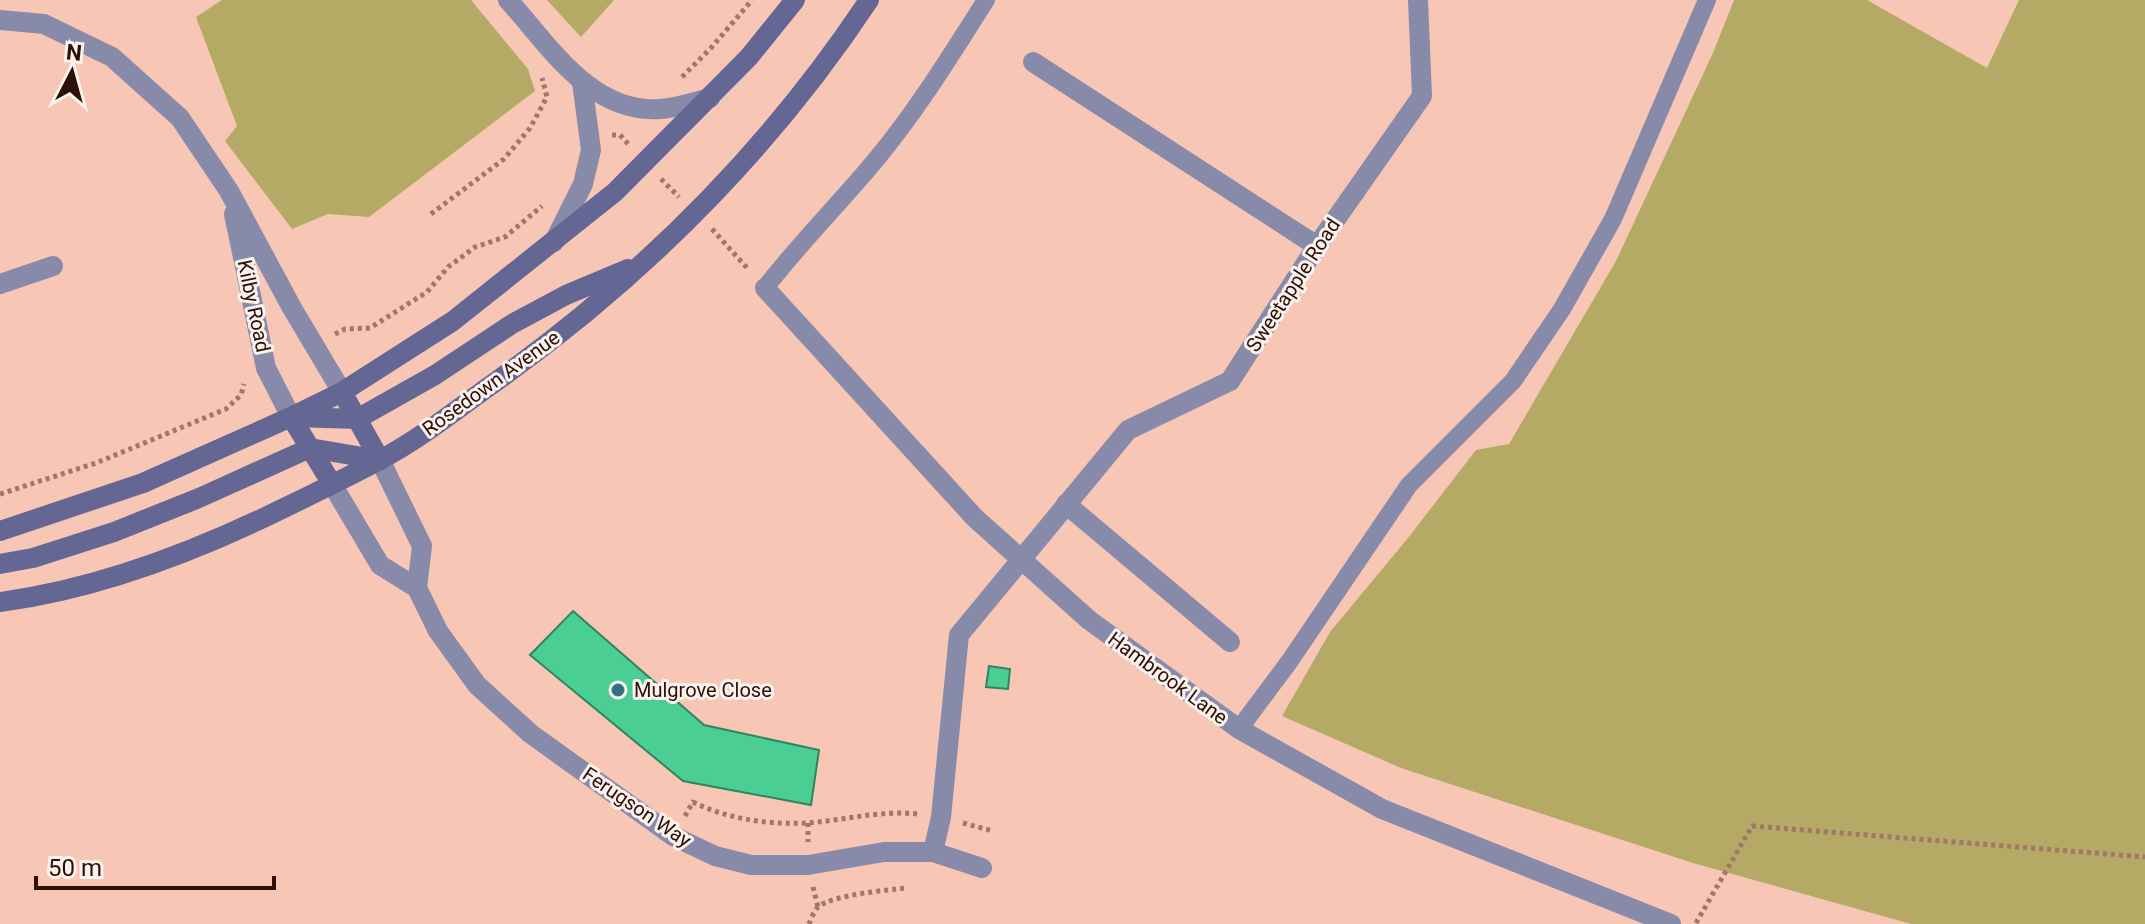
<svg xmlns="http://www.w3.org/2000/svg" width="2145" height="924" font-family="Roboto,sans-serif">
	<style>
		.green { fill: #b5aa65 }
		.building { fill: #4bce94; stroke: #2e855f; stroke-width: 2 }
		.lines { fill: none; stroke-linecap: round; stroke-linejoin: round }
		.path { stroke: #a07769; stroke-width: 5; stroke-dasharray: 4 4; stroke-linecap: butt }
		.lane { stroke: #888aa9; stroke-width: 18 }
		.street { stroke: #888aa9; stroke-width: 20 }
		.secondary { stroke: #646794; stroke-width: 20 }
		.poi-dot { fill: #307184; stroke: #faf2ee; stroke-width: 3 }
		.labels { text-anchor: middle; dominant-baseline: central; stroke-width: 6; stroke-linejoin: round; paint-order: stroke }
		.street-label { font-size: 20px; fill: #2d1006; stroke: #faf2ee }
		.poi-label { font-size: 20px; fill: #2d1006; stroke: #faf2ee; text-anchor: start }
	</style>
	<rect width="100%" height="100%" fill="#f7c6b4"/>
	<g class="green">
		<path d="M222,0h249l57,69 7,22 -166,126 -41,-3 -36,15 -67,-88 12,-15 -41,-109z"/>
		<path d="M547,0h67l-33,37z"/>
		<path d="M1734,0h133l120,68 32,-68h126v924h-234l-218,-61 -292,-95 -119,-52 48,-84 78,-94 68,-88 33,-6 107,-183 97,-208z"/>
	</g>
	<g class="building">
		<path d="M573,611l131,114 115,25 -8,55 -128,-24 -153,-126z"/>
		<path d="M989,666l21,3 -2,20 -22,-2z"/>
	</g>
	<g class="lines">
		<g class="path">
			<path d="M682,77l29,-29 41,-48"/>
			<path d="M612,135h8l9,10"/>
			<path d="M661,179l18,18"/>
			<path d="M431,214l73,-55 26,-31 17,-31 -5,-19"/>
			<path d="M712,229l36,40"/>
			<path d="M335,334l10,-5 25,-1 57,-36 21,-25 27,-20 30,-10 37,-31"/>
			<path d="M0,494l96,-31 130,-54 15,-14 3,-11"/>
			<path d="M685,816l8,-14c34,17 76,23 115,21 37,-3 73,-13 110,-9"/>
			<path d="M808,823v19"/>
			<path d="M963,823l30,8"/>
			<path d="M813,887l5,20"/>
			<path d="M1696,923l56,-97 393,31"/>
			<path d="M809,924c2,-5 5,-13 9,-17 14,-12 69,-17 88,-19"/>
		</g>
		<g class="lane">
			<path d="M765,288c34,-44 73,-83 109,-126 42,-50 77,-107 112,-162"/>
			<path d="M1239,729l50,-67 120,-177 104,-104 49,-72 51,-90 94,-219"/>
		</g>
		<g class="street">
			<path d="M508,0c41,45 83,114 152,109 17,-1 34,-7 50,-11"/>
			<path d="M0,20l44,4 68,33 68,61 49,73 63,117 50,84"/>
			<path d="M1033,62l284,184"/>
			<path d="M234,214l32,154 25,49"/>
			<path d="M554,242l29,-58 8,-34 -9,-68"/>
			<path d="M0,284l53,-18"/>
			<path d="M765,288l210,230 114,102 150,109 143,80 289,115"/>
			<path d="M380,460l42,86 -5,42"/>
			<path d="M332,484l48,81 37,23 21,43 39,54 54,49 142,102 42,20 36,9h57l76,-13h49l49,16"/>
			<path d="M1066,504l164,138"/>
			<path d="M933,852l8,-35 18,-182 169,-205 102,-49 87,-135 105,-150 -4,-96"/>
		</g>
		<g class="secondary">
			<path d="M342,392l38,68"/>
			<path d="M291,417l41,67"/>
			<path d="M295,417l62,2 78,-44 77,-51 54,-29 62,-26"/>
			<path d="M0,531l143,-48 148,-66 51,-25 111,-71 162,-129 134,-135 46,-57"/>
			<path d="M0,564l33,-6 81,-26 85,-34 111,-50 70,12"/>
			<path d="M0,602c99,-13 197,-51 286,-95 31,-15 62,-30 92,-46 38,-20 72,-46 106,-71 151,-106 283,-236 385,-390"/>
		</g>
	</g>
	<circle class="poi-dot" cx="618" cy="690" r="8"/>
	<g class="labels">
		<g class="street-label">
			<text transform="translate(1293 285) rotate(-57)">Sweetapple Road</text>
			<text transform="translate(254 306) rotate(78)">Kilby Road</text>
			<text transform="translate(491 383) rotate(-36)">Rosedown Avenue</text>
			<text transform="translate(1168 678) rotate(36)">Hambrook Lane</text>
			<text transform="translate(637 807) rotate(34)">Ferugson Way</text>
		</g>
		<g class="poi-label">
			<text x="634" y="690">Mulgrove Close</text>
		</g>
	</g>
	<g transform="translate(72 72) rotate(6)" stroke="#faf2ee" stroke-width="6" paint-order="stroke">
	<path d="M0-6L14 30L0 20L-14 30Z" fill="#2d1006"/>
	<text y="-12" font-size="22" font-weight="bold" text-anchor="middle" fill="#2d1006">N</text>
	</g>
	<path d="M36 876v12h238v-12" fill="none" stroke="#2d1006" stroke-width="4"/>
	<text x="48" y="876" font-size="24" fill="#2d1006" stroke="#faf2ee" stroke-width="6" paint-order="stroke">50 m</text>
</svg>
